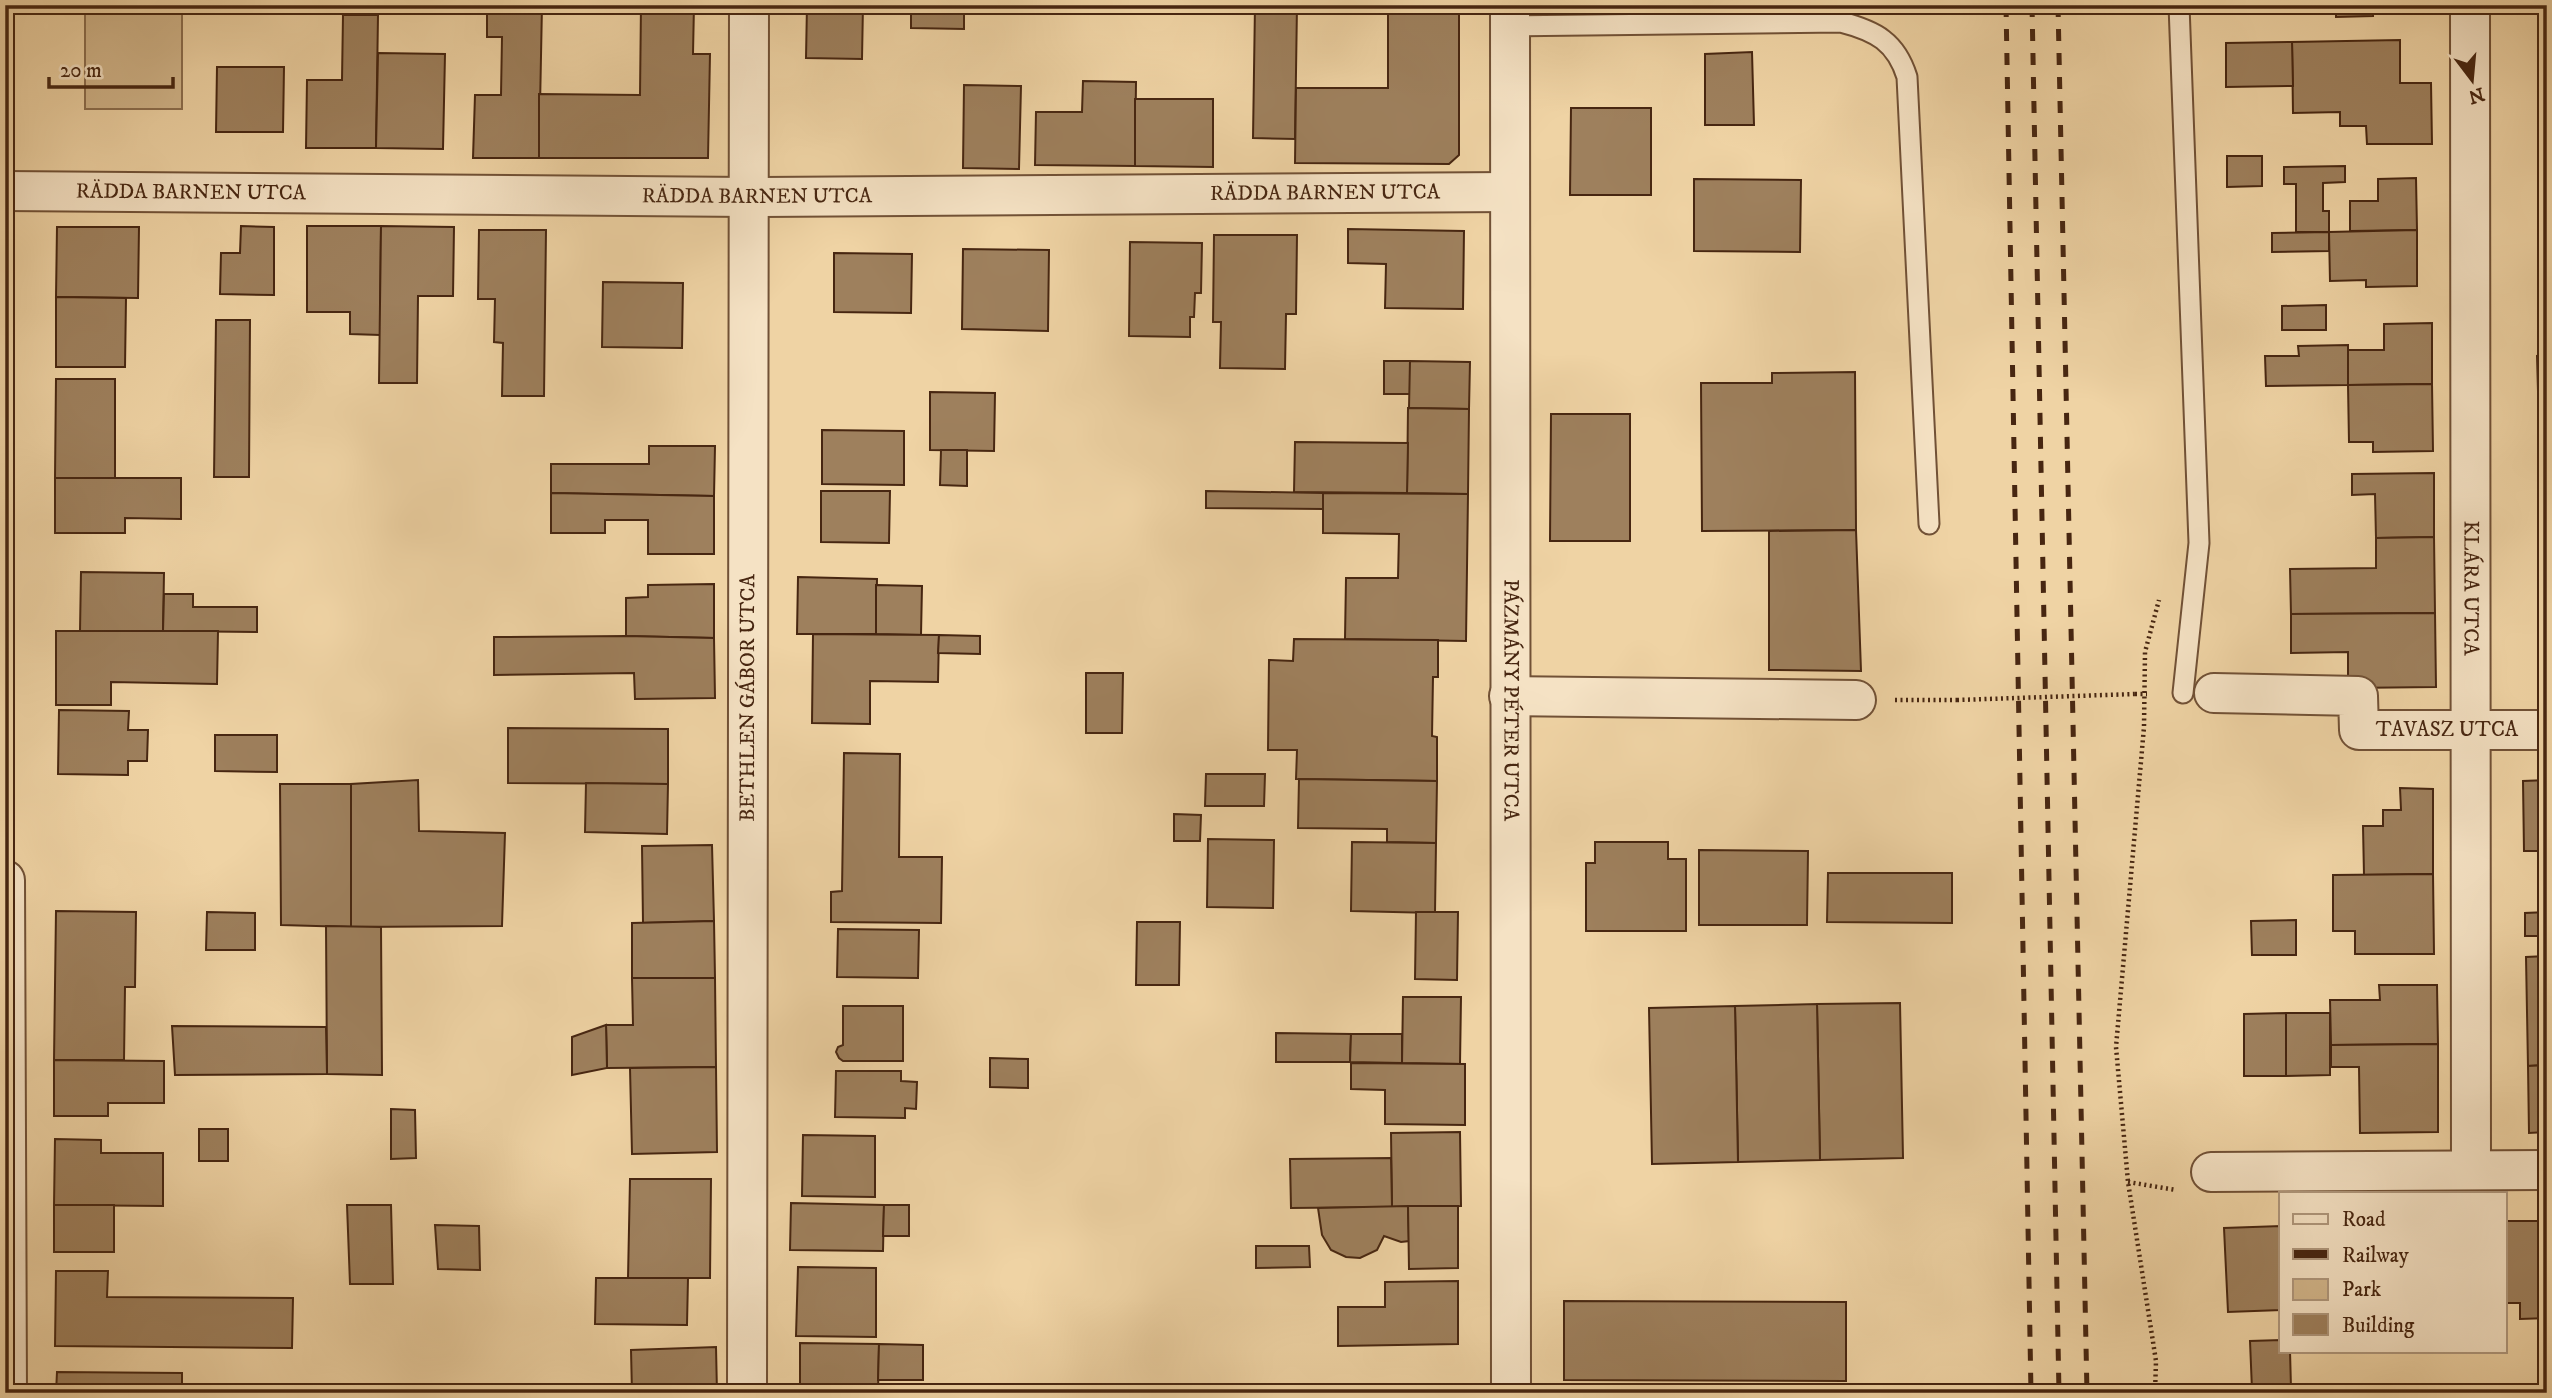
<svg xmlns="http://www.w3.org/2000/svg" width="2552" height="1398" font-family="'IM FELL DW Pica',serif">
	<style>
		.green { fill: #d2b68b; stroke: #8c6e4e; stroke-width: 2 }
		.building { fill: #9e805d; stroke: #472611; stroke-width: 2 }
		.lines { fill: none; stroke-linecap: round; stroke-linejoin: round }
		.lane-casing { stroke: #715136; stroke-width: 23 }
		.street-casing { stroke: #715136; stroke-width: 42 }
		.path { stroke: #472611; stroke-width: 4.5; stroke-dasharray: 2 3.5; stroke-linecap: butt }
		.lane { stroke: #f5e2c4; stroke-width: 19 }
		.street { stroke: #f5e2c4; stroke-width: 38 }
		.rail { stroke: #472611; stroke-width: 5; stroke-dasharray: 12 12; stroke-linecap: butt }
		.path-bridge { stroke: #472611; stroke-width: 4.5; stroke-dasharray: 2 3.5; stroke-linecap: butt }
		.labels { text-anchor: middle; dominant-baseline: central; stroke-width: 7; stroke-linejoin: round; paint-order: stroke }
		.street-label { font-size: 21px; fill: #472611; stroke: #f5e2c4 }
	</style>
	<rect width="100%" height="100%" fill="#efd3a4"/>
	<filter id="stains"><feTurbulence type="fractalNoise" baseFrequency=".00286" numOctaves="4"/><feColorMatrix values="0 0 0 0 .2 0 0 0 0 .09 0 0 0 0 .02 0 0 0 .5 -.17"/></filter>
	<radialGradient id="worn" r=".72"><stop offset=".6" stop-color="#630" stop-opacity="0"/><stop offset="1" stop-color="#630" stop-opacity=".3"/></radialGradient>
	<rect class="green" x="85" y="5" width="97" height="104"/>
	<g class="building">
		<path d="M344,5h34v10h-35z"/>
		<path d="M487,5h55l-3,153h-66l2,-63h26l1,-58h-15z"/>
		<rect x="542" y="5" width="57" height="2"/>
		<path d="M641,5h53l-1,49h17l-2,104h-169v-64l101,1z"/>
		<path d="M807,5h56l-1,54 -56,-1z"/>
		<path d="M911,5h53v24l-53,-1z"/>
		<path d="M1255,5h42l-2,134 -42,-1z"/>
		<rect x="1297" y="5" width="35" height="9"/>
		<rect x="1573" y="5" width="101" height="3"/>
		<path d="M2336,5h94v2l-57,1v8l-37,1z"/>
		<rect x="2544" y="11" width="3" height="38"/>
		<path d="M1388,14h71v141l-10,9 -154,-1 1,-75h92z"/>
		<path d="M343,15h35l-2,133h-70l1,-68h35z"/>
		<path d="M2400,40v43h31l1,61h-65l-1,-18h-26v-14l-47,1 -1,-71z"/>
		<path d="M2292,42l1,44 -67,1v-44z"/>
		<path d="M1752,52l2,73h-49v-71z"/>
		<path d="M378,53l67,1 -2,95 -67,-1z"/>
		<path d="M217,67h67l-1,65h-67z"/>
		<path d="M1083,81l53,1 -1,84 -100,-1 1,-53h46z"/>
		<path d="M964,85l57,1 -2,83 -56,-1z"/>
		<path d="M1135,99h78v68l-78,-1z"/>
		<path d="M1571,108h80v87h-81z"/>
		<path d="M2227,156h35v30l-35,1z"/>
		<path d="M2345,166v16l-22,1v28h6v21h-33v-48h-12v-17z"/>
		<path d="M2416,178l1,52 -67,1v-30h28v-22z"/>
		<path d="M1694,179l107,1 -1,72 -106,-1z"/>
		<rect x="2540" y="181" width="7" height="68"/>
		<path d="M241,226l33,1v68l-54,-1 1,-41h19z"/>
		<path d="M307,226h74l-1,109 -30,-1v-22h-43z"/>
		<path d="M381,226l73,1 -1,69h-35l-1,87h-38z"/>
		<path d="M57,227h82l-1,71 -82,-1z"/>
		<path d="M1348,229l116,2 -1,78 -78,-1 1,-44 -38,-1z"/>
		<path d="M479,230h67l-2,166h-42l1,-53 -9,-1 1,-43h-17z"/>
		<path d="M2417,230v56l-51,1v-7l-36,1 -1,-49z"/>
		<path d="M2329,232v19l-57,1v-19z"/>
		<path d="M1214,235h83l-1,79h-10l-1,55 -65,-1 1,-46h-8z"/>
		<path d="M1130,242l72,1 -1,50h-6l-1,24h-4v20l-61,-1z"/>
		<path d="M963,249l86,1 -1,81 -86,-2z"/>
		<path d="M834,253l78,1 -1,59 -77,-1z"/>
		<path d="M2544,266h3v71h-2z"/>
		<path d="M603,282l80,1 -1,65 -80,-1z"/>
		<path d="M56,297l70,1 -1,69h-69z"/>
		<path d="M2326,305v25h-44v-24z"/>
		<path d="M216,320h34l-1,157h-35z"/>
		<path d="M2432,323v61l-84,1v-35h36v-26z"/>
		<path d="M2348,345v40l-82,1 -1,-30h34l-1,-10z"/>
		<path d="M2547,355v71h-8l-2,-70z"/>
		<rect x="1384" y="361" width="26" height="33"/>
		<path d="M1410,361l60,1 -1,47 -60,-1z"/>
		<path d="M1855,372l1,158 -154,1 -1,-148h71v-10z"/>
		<path d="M56,379h59v99h-60z"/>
		<path d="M2432,384l1,67 -60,1v-10h-24l-1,-57z"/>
		<path d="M930,392l65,1 -1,58 -64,-1z"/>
		<path d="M1408,408l61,1 -1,85 -61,-1z"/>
		<path d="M1551,414h79v127h-80z"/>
		<path d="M822,430l82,1v54l-82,-1z"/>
		<path d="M1295,442l113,1 -1,50 -113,-1z"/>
		<path d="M2539,444h8v79h-7z"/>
		<path d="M649,446h66l-1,50 -163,-3v-29h98z"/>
		<path d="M941,450h26v36l-27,-1z"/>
		<path d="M2434,473v64l-58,1 -1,-44 -23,1v-21z"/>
		<path d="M55,478h126v41l-56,-1v15h-70z"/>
		<path d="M821,491h69l-1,52 -68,-1z"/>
		<path d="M1206,491l117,2v16l-117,-1z"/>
		<path d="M551,493l163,3v58h-66v-34h-43v13h-54z"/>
		<path d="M1323,493l145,1 -2,147 -121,-2 1,-61h52l1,-44 -76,-1z"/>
		<path d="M1856,530l5,141 -92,-1v-139z"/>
		<path d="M2434,537l1,76 -144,1 -1,-45 86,-1v-30z"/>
		<path d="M81,572l83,1 -1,58h-83z"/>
		<path d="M798,577l79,2 -1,55h-79z"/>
		<path d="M714,584v54l-88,-2v-38l22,-1v-12z"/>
		<path d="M876,585l46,1 -1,49 -45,-1z"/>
		<path d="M164,594h29v13h64v25l-94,-1z"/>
		<path d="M2543,597h4v75h-3z"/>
		<path d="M2435,613l1,74 -88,1v-36l-57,1v-39z"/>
		<path d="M56,631h162l-1,53 -106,-2v23h-55z"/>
		<path d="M813,634l126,1 -1,47 -68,-1v43l-58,-1z"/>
		<path d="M939,635l41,1v18l-42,-1z"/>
		<path d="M626,636l88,2 1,60 -80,1 -1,-26 -140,2v-38z"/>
		<path d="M1294,639l144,1v37h-5l-1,59 5,1v44l-141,-2 1,-29h-29l1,-90 24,1z"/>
		<path d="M1086,673h37l-1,60h-36z"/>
		<path d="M59,710l70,1 -1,19h20l-1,31h-19v14l-70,-1z"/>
		<path d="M508,728l160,1v55l-160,-1z"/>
		<path d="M215,735h62v37l-62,-1z"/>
		<path d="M844,753l56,1 -1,103h43l-1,66 -110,-1v-30l11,-1z"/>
		<path d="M1206,774h59l-1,32h-59z"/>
		<path d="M1299,779l138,2 -1,62 -49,-1v-13l-89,-1z"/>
		<path d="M418,780l1,51 86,2 -3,93 -151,1v-143z"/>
		<path d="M2547,780v71h-23l-1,-70z"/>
		<path d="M586,783l82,1 -1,50 -82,-2z"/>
		<path d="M280,784h71v143l-70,-2z"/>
		<path d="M2400,788l33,1v85l-69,1 -1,-49h20v-16h18z"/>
		<path d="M1174,814l27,1 -1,26h-26z"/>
		<path d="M1208,839l66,1 -1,68 -66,-1z"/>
		<path d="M1352,842l84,1 -1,70 -84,-2z"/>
		<path d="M1595,842h73v17h18v72h-100v-68h9z"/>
		<path d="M712,845l2,76 -71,2 -1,-77z"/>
		<path d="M1699,850l109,1 -1,74h-108z"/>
		<path d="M1828,873h124v50l-125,-1z"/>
		<path d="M2433,874l1,80h-79v-23h-22v-56z"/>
		<path d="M56,911l80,1 -1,75h-10l-1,73h-70z"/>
		<path d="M207,912l48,1v37h-49z"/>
		<path d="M1416,912h42l-1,68 -42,-1z"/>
		<path d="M2547,912v24h-22v-23z"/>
		<path d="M2296,920v35h-44l-1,-34z"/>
		<path d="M714,921l1,57h-83v-55z"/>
		<path d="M1137,922h43l-1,63h-43z"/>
		<path d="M326,926l55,1 1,148 -55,-1z"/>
		<path d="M838,929l81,1 -1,48 -81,-1z"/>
		<path d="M2547,956v109l-19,1 -2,-109z"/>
		<path d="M632,978h83l1,89 -109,1 -1,-43h27z"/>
		<path d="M2379,985h58l1,59 -107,1 -1,-45h50z"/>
		<path d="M1403,997h58l-1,67 -58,-1z"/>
		<path d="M1900,1003l3,155 -83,2 -3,-156z"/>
		<path d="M1817,1004l3,156 -82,2 -3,-156z"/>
		<path d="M843,1006h60v55h-60l-4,-3 -3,-6 2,-5 5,-2z"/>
		<path d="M1735,1006l3,156 -86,2 -3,-156z"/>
		<path d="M2286,1013v63h-42v-62z"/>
		<path d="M2286,1013h44v62l-44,1z"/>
		<path d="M606,1025l1,43 -35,7v-38z"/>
		<path d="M172,1026l154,1 1,47 -152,1z"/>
		<path d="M1276,1033l75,1 -1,28h-74z"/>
		<path d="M1351,1034h51v29l-52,-1z"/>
		<path d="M2438,1044v88l-78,1 -1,-66h-28v-22z"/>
		<path d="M990,1058l38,1v29l-38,-1z"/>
		<path d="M54,1060l110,1v42h-56v13h-54z"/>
		<path d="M1351,1063l114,1v61l-80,-1v-34l-34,-1z"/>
		<path d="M2547,1065v67l-18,1 -1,-67z"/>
		<path d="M716,1067l1,85 -85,2 -2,-86z"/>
		<path d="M836,1071h65v10l16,1 -1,27 -11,-1v10l-70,-1z"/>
		<path d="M391,1109l24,1 1,48 -25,1z"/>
		<rect x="199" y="1129" width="29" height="32"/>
		<path d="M1460,1132l1,74 -69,1 -1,-74z"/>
		<path d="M803,1135l72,1v61l-73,-1z"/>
		<path d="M55,1139l46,1v13h62v53l-109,-1z"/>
		<path d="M1391,1158l1,49 -101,1 -1,-49z"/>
		<path d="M630,1179h81l-1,99h-82z"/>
		<path d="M791,1203l93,2 -1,46 -93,-1z"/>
		<rect x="54" y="1205" width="60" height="47"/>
		<path d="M347,1205h44l2,79h-43z"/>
		<path d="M884,1205h25v31h-26z"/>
		<path d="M1408,1206l1,35 -8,1 -17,-6 -7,14 -17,8 -14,-1 -15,-7 -9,-15 -4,-27z"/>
		<path d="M1408,1206h50v62l-49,1z"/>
		<path d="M2505,1221h42v97l-27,1v-16h-15z"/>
		<path d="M435,1225l44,1 1,44 -42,-1z"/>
		<path d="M2281,1226v84l-53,2 -4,-84z"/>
		<path d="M1256,1246h53l1,21 -54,1z"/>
		<path d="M798,1267l78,1v69l-80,-1z"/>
		<path d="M56,1271h52l-1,26 186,1 -1,50 -237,-2z"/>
		<path d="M596,1278h92l-1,47 -92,-1z"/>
		<path d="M1458,1281v63l-120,2v-39h47v-25z"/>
		<path d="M1564,1301l282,1v79l-282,-1z"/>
		<path d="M2281,1340v11h9l1,37 -39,2 -2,-49z"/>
		<path d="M800,1343l79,1 -1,49h-78z"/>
		<path d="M879,1344l44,1v35h-45z"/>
		<path d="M716,1347l1,46h-85l-1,-43z"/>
		<path d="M57,1372l125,1v20h-126z"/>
	</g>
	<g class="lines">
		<defs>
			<g id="lane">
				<path d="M2179,5l20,538 -16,150"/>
				<path d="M1510,26l331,-4c35,9 55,20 66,55l22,447"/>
			</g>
			<g id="street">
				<path id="s1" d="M1510,5l1,1388"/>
				<path id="s2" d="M2470,5l1,1165"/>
				<path id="s3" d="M5,191l743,6 762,-5"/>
				<path id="s4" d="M2214,693l144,3 1,34h188"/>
				<path d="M1509,696l347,4"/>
				<path d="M5,880l2,513"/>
				<path d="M2211,1172l336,-2"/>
				<path id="s5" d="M747,1393l2,-1388"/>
			</g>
		</defs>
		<use href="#lane" class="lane-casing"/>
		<use href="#street" class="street-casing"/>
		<g class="path">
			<path d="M2135,694h12"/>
			<path d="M1895,700h62"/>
			<path d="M2128,1182l48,8"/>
			<path d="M2155,1393l1,-32 -28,-179 -12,-135 28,-320 1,-75 14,-52"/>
		</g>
		<use href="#lane" class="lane"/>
		<use href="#street" class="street"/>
		<g class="rail">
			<path d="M2006,5l25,1388"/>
			<path d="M2032,5l27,1388"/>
			<path d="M2058,5l29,1388"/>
		</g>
		<path class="path-bridge" d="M1957,700l178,-6"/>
	</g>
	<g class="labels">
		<g class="street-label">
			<text stroke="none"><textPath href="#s3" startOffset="186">RÄDDA BARNEN UTCA</textPath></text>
			<text stroke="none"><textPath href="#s3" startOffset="1320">RÄDDA BARNEN UTCA</textPath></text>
			<text stroke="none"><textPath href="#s3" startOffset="752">RÄDDA BARNEN UTCA</textPath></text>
			<text stroke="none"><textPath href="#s2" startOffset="583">KLÁRA UTCA</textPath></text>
			<text stroke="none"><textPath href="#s5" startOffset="695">BETHLEN GÁBOR UTCA</textPath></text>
			<text stroke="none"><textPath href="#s1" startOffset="695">PÁZMÁNY PÉTER UTCA</textPath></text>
			<text stroke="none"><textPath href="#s4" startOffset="266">TAVASZ UTCA</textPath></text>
		</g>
	</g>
	<rect width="2552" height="1398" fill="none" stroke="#efd3a4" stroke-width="28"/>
	<rect x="7" y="7" width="2538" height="1384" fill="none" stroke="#472611" stroke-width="3.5"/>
	<rect x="14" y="14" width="2524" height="1370" fill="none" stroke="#472611" stroke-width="2"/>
	<rect x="2279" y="1192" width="228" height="161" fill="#f5e2c4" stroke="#af977c" stroke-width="2"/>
	<rect x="2293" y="1214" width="35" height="10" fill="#f5e2c4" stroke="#af977c" stroke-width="2"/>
	<text x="2342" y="1226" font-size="21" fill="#472611">Road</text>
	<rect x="2293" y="1249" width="35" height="10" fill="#472611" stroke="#af977c" stroke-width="2"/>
	<text x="2342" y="1262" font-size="21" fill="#472611">Railway</text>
	<rect x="2293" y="1279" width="35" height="21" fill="#d2b68b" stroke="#af977c" stroke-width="2"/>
	<text x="2342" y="1296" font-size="21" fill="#472611">Park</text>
	<rect x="2293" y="1314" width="35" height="21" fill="#9e805d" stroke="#af977c" stroke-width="2"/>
	<text x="2342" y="1332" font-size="21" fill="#472611">Building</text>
	<g transform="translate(2472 80) rotate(164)" stroke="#f5e2c4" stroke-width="5" paint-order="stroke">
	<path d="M0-5L12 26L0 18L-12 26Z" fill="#472611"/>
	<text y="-10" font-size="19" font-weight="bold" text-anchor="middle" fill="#472611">N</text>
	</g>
	<path d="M49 77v10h124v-10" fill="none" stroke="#472611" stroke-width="3.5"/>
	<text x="60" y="77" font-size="21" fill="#472611" stroke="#f5e2c4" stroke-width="5" paint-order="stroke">20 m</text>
	<rect width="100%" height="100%" filter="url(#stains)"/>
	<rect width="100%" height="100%" fill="url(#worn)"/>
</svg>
